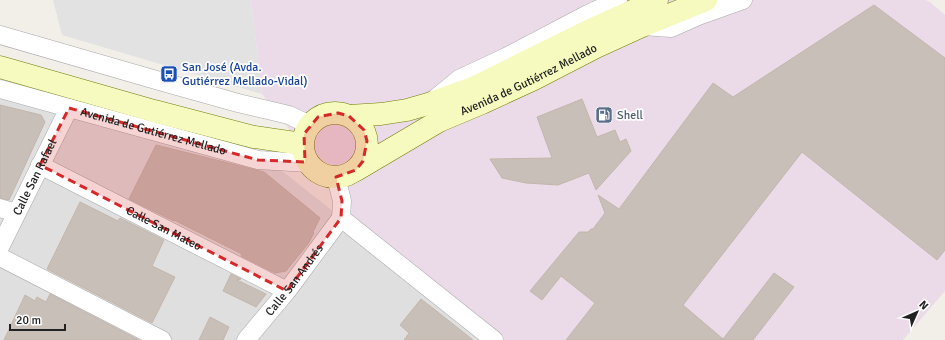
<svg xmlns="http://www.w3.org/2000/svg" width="945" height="340" font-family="Signika,sans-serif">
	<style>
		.residential { fill: #e0dfdf }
		.industrial { fill: #ebdbe8 }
		.parking { fill: #e2e2e2 }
		.building { fill: #c7bfb8; stroke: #c4b6ab }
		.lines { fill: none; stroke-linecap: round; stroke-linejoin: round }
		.minor-casing { stroke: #a9a9a9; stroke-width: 19 }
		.secondary-casing { stroke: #707d05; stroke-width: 23 }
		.minor { stroke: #fff; stroke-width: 18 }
		.secondary { stroke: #f7fabf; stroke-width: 22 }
		.marked { fill: #d62828; fill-opacity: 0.2; stroke: #d62828; stroke-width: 3; stroke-dasharray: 8 5; stroke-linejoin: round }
		.labels { text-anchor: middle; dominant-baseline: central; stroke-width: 3.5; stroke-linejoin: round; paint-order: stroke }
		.transit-label { font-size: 12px; fill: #164399; stroke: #fff; text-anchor: start }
		.street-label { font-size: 12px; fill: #222; stroke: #fff }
		.service-label { font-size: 12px; fill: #4e5e75; stroke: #fff; text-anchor: start }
	</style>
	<rect width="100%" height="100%" fill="#f2efe9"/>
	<path class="residential" d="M0,81l281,89 214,170h-495z"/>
	<path class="industrial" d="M251,0h675l4,2 15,13v276l-42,49h-402l-153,-125 -23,-39 -63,-82z"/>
	<path class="parking" d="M53,0h198l11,94 -200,-59z"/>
	<g class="building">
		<path d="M874,5l71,53v192l-8,10 -135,-108 -119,153 40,34 51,-66 20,14 -41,53h-187l29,-37 -34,-27 -19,24 -12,-9 49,-59h9l3,-3h2l12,-16 -7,-18 21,14 94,-126 20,14z"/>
		<path d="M582,99l15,38 18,-7 5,12 6,-3 5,12 -35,39 -7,-17 -31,12 -32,-2 -24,-5 -12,-19 62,-1 -15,-41z"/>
		<path d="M0,105l41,10 4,7 -36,78 -9,-2z"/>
		<path d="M156,145l108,27 56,46 -7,14 1,1 -6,11 -22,27 -11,2 -34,-17 1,-2 -68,-34v1l-45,-22z"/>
		<path d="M80,202l38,19 2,-3 44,22 -12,26 23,11 -23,46 -105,-54z"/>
		<path d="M231,274l10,5 -4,1 29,14 -10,13 -33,-16z"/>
		<path d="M50,294l89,46h-135l21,-45 10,6 2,-4 9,5z"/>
		<path d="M421,299l18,14 34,27h-69l5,-7 -9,-8z"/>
		<path d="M210,317l19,10 -6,13h-24z"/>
	</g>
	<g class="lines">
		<defs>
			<g id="minor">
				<path d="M643,26l28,2 27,-12 45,-16"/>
				<path d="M0,35l163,47 75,21 51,12 21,10"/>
				<path id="s1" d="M0,89l258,71 50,3"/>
				<path d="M436,98l23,-19 47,-22 82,-43 30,-14"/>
				<path id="s2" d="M40,165l247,126"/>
				<path d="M336,177l6,24 -1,17 153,122"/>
				<path d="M0,208l16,5"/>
				<path id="s3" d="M0,247l69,-139"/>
				<path d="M0,257l162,83"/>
				<path id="s4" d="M246,340l41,-49 54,-73"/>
			</g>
			<g id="secondary">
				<path d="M0,67l154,44 100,26 48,7"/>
				<circle cx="335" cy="145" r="32"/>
				<path d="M349,116l32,-2 26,-4 21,-6 47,-17 113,-56 69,-31"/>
				<path id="s5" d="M356,170l83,-49 43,-18 52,-24 62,-32 46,-21 64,-26"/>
			</g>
		</defs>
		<use href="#minor" class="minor-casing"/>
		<use href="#secondary" class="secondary-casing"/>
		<use href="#minor" class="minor"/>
		<use href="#secondary" class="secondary"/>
	</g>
	<path class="marked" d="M69,108l189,52 47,2 -1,-28 14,-17 20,-4 11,3 15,14 3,11 -4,20 -7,9 -20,7 6,24 -1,17 -54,73 -247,-126z"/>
	<defs>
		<symbol id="bus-square" viewBox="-11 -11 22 22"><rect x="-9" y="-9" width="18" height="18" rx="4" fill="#1a4fb4" stroke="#fff"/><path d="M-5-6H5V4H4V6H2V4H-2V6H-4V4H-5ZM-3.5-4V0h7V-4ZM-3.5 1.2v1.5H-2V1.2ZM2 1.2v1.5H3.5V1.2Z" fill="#fff"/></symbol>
		<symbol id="fuel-square" viewBox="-11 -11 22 22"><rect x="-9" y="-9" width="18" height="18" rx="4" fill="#5c6f8a" stroke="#fff"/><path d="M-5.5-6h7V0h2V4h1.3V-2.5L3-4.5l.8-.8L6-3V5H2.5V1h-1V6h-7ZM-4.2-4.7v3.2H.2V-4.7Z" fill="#fff"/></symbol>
	</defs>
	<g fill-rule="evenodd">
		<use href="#bus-square" x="159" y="64" width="20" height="20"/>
		<use href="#fuel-square" x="594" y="105" width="20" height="20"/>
	</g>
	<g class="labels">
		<g class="transit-label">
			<text x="182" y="67">San José (Avda.<tspan x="182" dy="14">Gutiérrez Mellado-Vidal)</tspan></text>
		</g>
		<g class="street-label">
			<text stroke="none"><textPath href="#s5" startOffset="195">Avenida de Gutiérrez Mellado</textPath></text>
			<text stroke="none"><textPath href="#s1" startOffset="159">Avenida de Gutiérrez Mellado</textPath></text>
			<text stroke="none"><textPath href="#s3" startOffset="78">Calle San Rafael</textPath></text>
			<text stroke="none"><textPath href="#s2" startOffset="139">Calle San Mateo</textPath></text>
			<text stroke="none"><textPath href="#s4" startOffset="77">Calle San Andrés</textPath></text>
		</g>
		<g class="service-label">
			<text x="617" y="115">Shell</text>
		</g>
	</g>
	<g transform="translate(917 312) rotate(45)" stroke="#ffffff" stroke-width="3" paint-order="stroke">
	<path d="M0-3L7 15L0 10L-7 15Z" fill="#222222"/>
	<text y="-6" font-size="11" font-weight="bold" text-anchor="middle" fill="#222222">N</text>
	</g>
	<path d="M10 324v6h55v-6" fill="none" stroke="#222222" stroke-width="2"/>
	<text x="16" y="324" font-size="12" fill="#222222" stroke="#ffffff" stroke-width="3" paint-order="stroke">20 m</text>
</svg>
